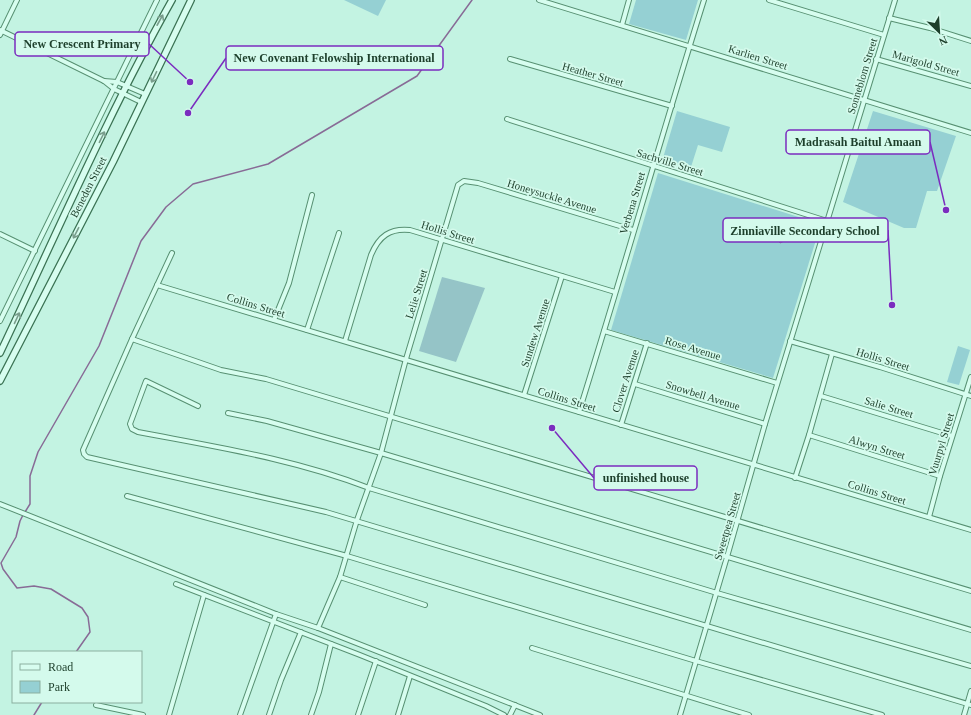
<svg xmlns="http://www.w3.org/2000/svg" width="971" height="715" font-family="Georgia,serif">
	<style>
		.green { fill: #95d0d3 }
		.cemetery { fill: #95c4c7 }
		.water { fill: #baa5c6; stroke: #886b96 }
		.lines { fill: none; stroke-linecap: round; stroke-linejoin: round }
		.stream { stroke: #886b96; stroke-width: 1.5 }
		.minor-casing { stroke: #579072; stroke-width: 6 }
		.secondary-casing { stroke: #3a7253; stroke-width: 8 }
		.minor { stroke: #d7fdef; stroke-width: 4 }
		.secondary { stroke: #d7fdef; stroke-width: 5.5 }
		.oneway { stroke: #7a9e8d }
		.labels { text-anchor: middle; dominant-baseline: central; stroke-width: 3.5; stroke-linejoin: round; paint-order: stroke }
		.street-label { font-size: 11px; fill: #1d3f2b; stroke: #d4faec }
		.leader { fill: none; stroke: #7b2cbf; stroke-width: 1.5 }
		.callout-dot { fill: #7b2cbf; stroke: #d4faec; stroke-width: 1.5 }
		.callout { fill: #d4faec; stroke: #7b2cbf; stroke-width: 1.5 }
		.callout-label { font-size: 12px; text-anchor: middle; font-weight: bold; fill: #1d3f2b }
	</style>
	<rect width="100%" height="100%" fill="#c3f3e2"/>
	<g class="green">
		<path d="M344,0h42l-8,16z"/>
		<path d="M636,0h62l-12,40 -57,-16z"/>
		<path d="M677,111l53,16 -8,25 -24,-7 -7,22 -28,-9z"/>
		<path d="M873,111l83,25 -19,55h-10l-11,37h-12l-61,-26z"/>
		<path d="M658,173l163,51 -48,154 -162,-48z"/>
		<path d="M958,346l12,4 -11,35 -12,-3z"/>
	</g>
	<path class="cemetery" d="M442,277l43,11 -29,74 -37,-11z"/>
	<path class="water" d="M778,222l10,17 -8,4 -10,-16z"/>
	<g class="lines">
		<g class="stream">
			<path d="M25,512l5,-8v-28l8,-24 61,-106 42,-105 25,-34 27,-23 75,-20 149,-88 55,-76"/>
			<path d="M23,515l-3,6 -4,16 -15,26 2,6 14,19 17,-2 17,3 31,19 6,9 2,15 -14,20"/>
			<path d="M34,715l8,-13"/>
		</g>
		<defs>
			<g id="minor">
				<path d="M539,0l432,133"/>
				<path d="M769,0l115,35"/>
				<path d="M889,18l41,10 41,13"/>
				<path d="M622,25l7,-25"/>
				<path d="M0,30l104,51 10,8 27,13"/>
				<path d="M0,35l17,-35"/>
				<path d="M510,59l162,47"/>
				<path d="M876,59l95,27"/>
				<path d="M104,81l13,1 28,12"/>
				<path d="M507,119l320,102"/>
				<path d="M0,234l35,17"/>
				<path d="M172,253l-40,86 -49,111 1,4 3,3 239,55 645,193"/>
				<path d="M157,285c271,81 542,164 814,245"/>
				<path d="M274,320l15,-37 23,-88"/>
				<path d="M0,321l157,-321"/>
				<path d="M307,330l32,-97"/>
				<path d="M604,331l173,52"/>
				<path d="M132,339l89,31 45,9 705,212"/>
				<path d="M345,341l26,-86c8,-19 19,-27 39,-25l205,62"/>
				<path d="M790,341l90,26 91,29"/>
				<path d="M635,384l130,40"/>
				<path d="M524,395l38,-119"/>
				<path d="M821,396l131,40"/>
				<path d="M198,406l-52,-25 -16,43 2,5 6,3c78,15 157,27 231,56l348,105 254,73"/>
				<path d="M579,412c43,-137 82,-275 125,-412"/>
				<path d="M228,413l39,8 114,32 590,177"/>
				<path d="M621,425l26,-82"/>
				<path d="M809,435l131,41"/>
				<path d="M795,478l14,-43 23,-81"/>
				<path d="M127,496l220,60 349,105 186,54"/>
				<path d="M0,504l276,110 42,14 222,87"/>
				<path d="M929,517l11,-41 31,-99"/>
				<path d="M340,577l85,28"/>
				<path d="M176,584l184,71 126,51 18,9"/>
				<path d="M318,628l22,-51 17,-57 24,-67 25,-94 52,-174 6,-4 14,2 155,47"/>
				<path d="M532,648l217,67"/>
				<path d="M96,705l47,10"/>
				<path d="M169,715l35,-120"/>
				<path d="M240,715l36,-101"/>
				<path d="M269,715l12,-35 20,-48"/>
				<path d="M311,715l8,-23 12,-48"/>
				<path d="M358,715l18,-54"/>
				<path d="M398,715l12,-39"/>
				<path d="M510,715l5,-10"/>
				<path d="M680,715l47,-158 38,-133 130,-424"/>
				<path d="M964,715l7,-24"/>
			</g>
			<g id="secondary">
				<path d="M0,353c56,-118 108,-239 172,-353"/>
				<path d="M0,381l113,-219 78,-162"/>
			</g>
		</defs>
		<use href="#minor" class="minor-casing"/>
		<use href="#secondary" class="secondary-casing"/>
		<use href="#minor" class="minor"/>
		<use href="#secondary" class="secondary"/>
	</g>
	<defs><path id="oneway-shaft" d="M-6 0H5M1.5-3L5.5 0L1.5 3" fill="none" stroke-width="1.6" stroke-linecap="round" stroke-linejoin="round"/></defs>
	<g class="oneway">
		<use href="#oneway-shaft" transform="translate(160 20) rotate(-61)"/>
		<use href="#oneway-shaft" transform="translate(154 77) rotate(116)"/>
		<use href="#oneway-shaft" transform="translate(102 137) rotate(-64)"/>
		<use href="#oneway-shaft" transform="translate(76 233) rotate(117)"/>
		<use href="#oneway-shaft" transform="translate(17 318) rotate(-65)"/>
	</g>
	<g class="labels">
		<g class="street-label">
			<text transform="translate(758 57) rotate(17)">Karlien Street</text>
			<text transform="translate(926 63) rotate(16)">Marigold Street</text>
			<text transform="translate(593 74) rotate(16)">Heather Street</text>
			<text transform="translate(862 76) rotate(-73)">Sonneblom Street</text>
			<text transform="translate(670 162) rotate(17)">Sachville Street</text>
			<text transform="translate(88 187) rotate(-63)">Beneden Street</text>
			<text transform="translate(552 196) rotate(17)">Honeysuckle Avenue</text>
			<text transform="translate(632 203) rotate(-73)">Verbena Street</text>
			<text transform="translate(448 232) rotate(17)">Hollis Street</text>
			<text transform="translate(416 294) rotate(-73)">Lelie Street</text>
			<text transform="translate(256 305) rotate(17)">Collins Street</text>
			<text transform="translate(535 333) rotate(-72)">Sundew Avenue</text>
			<text transform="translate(693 348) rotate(17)">Rose Avenue</text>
			<text transform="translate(883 359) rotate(17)">Hollis Street</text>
			<text transform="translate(625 381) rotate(-72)">Clover Avenue</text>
			<text transform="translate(703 395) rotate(17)">Snowbell Avenue</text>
			<text transform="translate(567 399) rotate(17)">Collins Street</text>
			<text transform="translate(889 407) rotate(17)">Salie Street</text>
			<text transform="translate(941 444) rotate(-73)">Vuurpyl Street</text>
			<text transform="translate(877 447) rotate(17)">Alwyn Street</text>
			<text transform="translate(877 492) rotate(17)">Collins Street</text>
			<text transform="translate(727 526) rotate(-74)">Sweetpea Street</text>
		</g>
	</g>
	<path class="leader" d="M190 82L149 44M188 113L226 58M946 210L930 142M892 305L888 230M552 428L594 478"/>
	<g class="callout-dot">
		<circle cx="190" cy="82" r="4"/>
		<circle cx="188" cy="113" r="4"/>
		<circle cx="946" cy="210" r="4"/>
		<circle cx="892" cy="305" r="4"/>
		<circle cx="552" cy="428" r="4"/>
	</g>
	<g class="callout">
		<rect x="15" y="32" width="134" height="24" rx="4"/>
		<rect x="226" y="46" width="217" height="24" rx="4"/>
		<rect x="786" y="130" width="144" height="24" rx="4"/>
		<rect x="723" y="218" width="165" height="24" rx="4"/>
		<rect x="594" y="466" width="103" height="24" rx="4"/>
	</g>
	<g class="callout-label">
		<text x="82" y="48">New Crescent Primary</text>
		<text x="334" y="62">New Covenant Felowship International</text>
		<text x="858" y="146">Madrasah Baitul Amaan</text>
		<text x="805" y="235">Zinniaville Secondary School</text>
		<text x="646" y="482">unfinished house</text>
	</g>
	<rect x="12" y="651" width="130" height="52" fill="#d4faec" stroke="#8baf9f"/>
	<rect x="20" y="664" width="20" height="6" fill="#d7fdef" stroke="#8baf9f"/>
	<text x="48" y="671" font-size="12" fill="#1d3f2b">Road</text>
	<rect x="20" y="681" width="20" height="12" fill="#95d0d3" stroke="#8baf9f"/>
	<text x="48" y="691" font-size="12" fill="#1d3f2b">Park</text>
	<g transform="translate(939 32) rotate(155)" stroke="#d4faec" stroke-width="3" paint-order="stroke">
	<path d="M0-3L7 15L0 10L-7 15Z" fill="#1d3f2b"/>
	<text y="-6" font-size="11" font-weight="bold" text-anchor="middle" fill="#1d3f2b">N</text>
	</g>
</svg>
